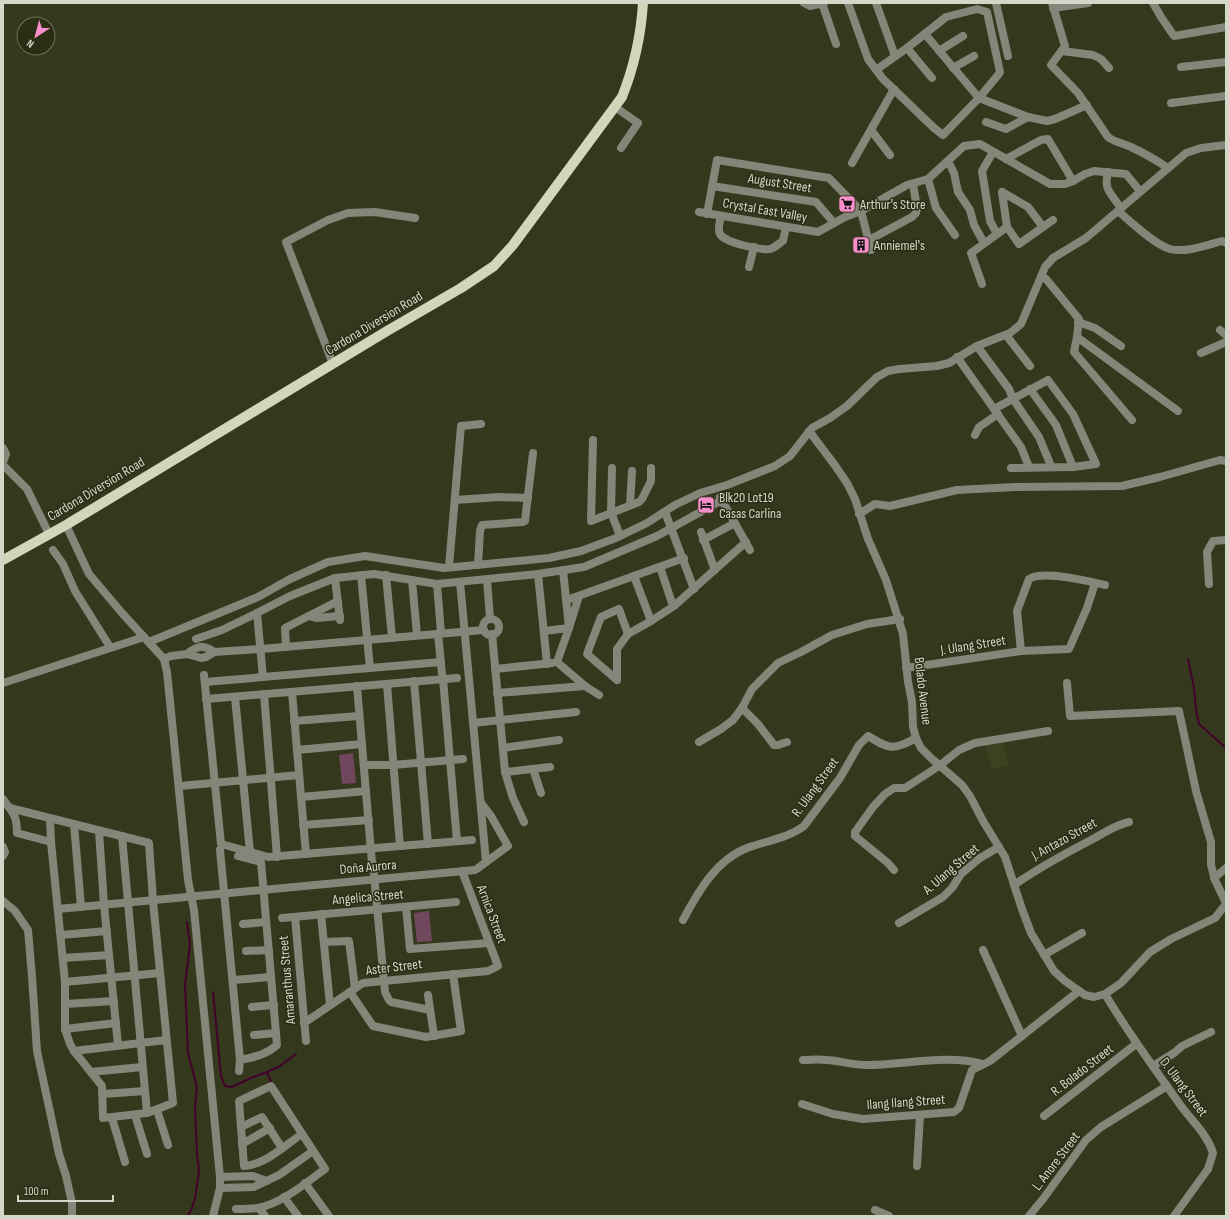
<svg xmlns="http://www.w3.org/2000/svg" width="1229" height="1219" font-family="'Sofia Sans Condensed',sans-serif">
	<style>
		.built { fill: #3d411f }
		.green { fill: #71475e }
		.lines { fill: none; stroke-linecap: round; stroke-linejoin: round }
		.stream { stroke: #43022d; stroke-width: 2 }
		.minor { stroke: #848679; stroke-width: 8 }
		.major { stroke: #d2d6bb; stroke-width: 10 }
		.labels { text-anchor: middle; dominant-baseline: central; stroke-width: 3; stroke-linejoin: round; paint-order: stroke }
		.street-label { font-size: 14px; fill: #d4d7c7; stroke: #2a2e14 }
		.poi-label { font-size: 14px; fill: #d4d7c7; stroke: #2a2e14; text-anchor: start }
	</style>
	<rect width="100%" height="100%" fill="#34381d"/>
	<path class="built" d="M1003,741l6,24 -18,4 -6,-24z"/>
	<g class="green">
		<path d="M353,753l3,30 -14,1 -3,-29z"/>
		<path d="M429,911l3,30 -15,1 -3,-29z"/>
	</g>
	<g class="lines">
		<g class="stream">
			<path d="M1188,659l6,29 2,22 3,14 27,24"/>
			<path d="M187,922l3,23 -5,39 3,69 9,34 -2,19 2,48 2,17 -4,28 -3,9 -4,8"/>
			<path d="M213,992l8,84 4,10 7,1 19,-9 16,-6 5,12"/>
			<path d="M267,1072l13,-6 16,-12"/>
		</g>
		<g class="minor">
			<path d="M804,3l6,3 14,-3"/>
			<path d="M822,3l14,41"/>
			<path d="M848,3l20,56 15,20 51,49 9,7 36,-37 19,-23 2,-3 -13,-60 -10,-3 -31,8 -39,31 -31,22"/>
			<path d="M876,3l19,53"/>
			<path d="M996,3l12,53"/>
			<path d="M1052,3l13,43 -14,19 27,28 30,44c6,5 15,6 23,10 13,6 25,13 37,21"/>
			<path d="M1153,3l8,14 13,19 52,-9"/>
			<path d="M1053,8l35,-5"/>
			<path d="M925,34l54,64 49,19 19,4 8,-2 32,-14"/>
			<path d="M907,48l25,30"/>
			<path d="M939,51l24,-15"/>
			<path d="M1062,51l31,4 8,4 8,9"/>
			<path d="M1181,67l45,-5"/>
			<path d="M953,68l21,-12"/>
			<path d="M1171,103l55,-7"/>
			<path d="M615,107l23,16 -17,25"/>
			<path d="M986,122l20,7 22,-12"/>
			<path d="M871,130l19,25"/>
			<path d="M993,152l-11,19 8,50 7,13"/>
			<path d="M1006,159l35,-19 7,-1 25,42"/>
			<path d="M948,161l6,12 4,19 12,18 4,15 10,18"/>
			<path d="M852,163l42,-74"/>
			<path d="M1108,172c-4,17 1,19 10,32"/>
			<path d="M928,179l8,29 19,27"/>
			<path d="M712,186l104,16 18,21"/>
			<path d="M1002,192l5,35 12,17 34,-24"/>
			<path d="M1002,192l26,15 15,20"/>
			<path d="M1118,211c12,10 37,34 52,38 16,4 37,-4 52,-8l4,2"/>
			<path d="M699,212l119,20 27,-15 16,-6 46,-26 21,-6 36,-33 16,-2 70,40h15l8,-3 12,-7 9,-3 32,3 14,17"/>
			<path d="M707,214l10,-54 112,18 32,33 10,39"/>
			<path d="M721,216c-1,6 -4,13 -1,18 5,9 40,16 50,15 5,-1 9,-6 13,-8l3,-14"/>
			<path d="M869,240l43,-23 4,-4 1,-5 -4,-24"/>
			<path d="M749,267l5,-20"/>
			<path d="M1041,276l5,3 33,40 -2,18 -3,15 58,68"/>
			<path d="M982,284l-11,-31 36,-26"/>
			<path d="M1078,322l17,6 26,18"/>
			<path d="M1220,330l6,5"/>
			<path d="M1006,335l24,31"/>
			<path d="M1077,337l101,74"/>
			<path d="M977,346l32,43 4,10 26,38 12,29"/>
			<path d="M1201,353l25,-11"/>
			<path d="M957,357l64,90 8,20"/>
			<path d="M333,364l-47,-122 42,-22 20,-7 27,-1 40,6"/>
			<path d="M1030,389l26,36 17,42"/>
			<path d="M994,409l54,-29 25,34 23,50 -23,3 -62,1"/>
			<path d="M809,431l25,33 13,19 8,16 13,40 18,41 17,54 5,48 4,20 1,25 3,11 5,10 10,10 31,27 8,11 13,25 22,36 17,52 9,24 23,38 11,10 20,14 9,2 11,-3 16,-11 29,-31 21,-13 44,-21 11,-14"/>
			<path d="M975,435l4,-8 19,-13"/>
			<path d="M593,440l-2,81 48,-19 3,-3 9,-18v-13"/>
			<path d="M3,448l3,6 -3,8"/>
			<path d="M3,465l24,24 22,45"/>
			<path d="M612,468l-1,44 9,24"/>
			<path d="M720,497l30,53"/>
			<path d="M455,500l44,-3 29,1"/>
			<path d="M630,505l2,-34"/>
			<path d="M665,512l29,77"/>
			<path d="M859,514l16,-10 15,2 67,-16 58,-3 107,-1 38,-9 60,-17 6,1"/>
			<path d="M66,525l23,49 33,39 42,46 3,13 21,208 6,30 26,267v11l-7,28"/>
			<path d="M701,532l14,38"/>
			<path d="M703,540l32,-17"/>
			<path d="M53,550l10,14 12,27 35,56"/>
			<path d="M478,565l2,-34 2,-6 41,-3 2,-1 8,-68"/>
			<path d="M449,567l12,-141 20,-2"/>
			<path d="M660,567l13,39"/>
			<path d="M538,574l9,90"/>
			<path d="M361,575l9,93"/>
			<path d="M386,575l6,63"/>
			<path d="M634,576l17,45"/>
			<path d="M335,578l5,42"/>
			<path d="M487,579l3,40"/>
			<path d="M412,580l5,55"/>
			<path d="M460,582l26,280"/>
			<path d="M437,584l4,49"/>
			<path d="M1209,584l-2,-32 6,-11 13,-1"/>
			<path d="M567,600l117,-42"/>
			<path d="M257,613l6,64"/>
			<path d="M309,616l7,2 24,-2"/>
			<circle cx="491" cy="627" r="8"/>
			<path d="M544,631l25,-3 -6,-58"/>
			<path d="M438,634l4,40"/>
			<path d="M492,634l13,138 8,26 11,24"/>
			<path d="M196,639l26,-9 35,-17 33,-17 45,-18 39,-4 63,10 101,-10 46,-7 73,-31 65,-36"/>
			<path d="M149,642l109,-45 32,-18 38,-17 37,-6 79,12 105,-10 32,-7 35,-13 31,-15 28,-18 25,-12 27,-8 48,-19 15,-10 22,-28 18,-10 17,-12 30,-29 11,-6 11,-2 38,-3 12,-3 28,-17 33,-13 11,-9 24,-57 8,-9 33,-20 100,-85 15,-5 25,-3"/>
			<path d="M286,647l-1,-19 53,-27"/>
			<path d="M1021,651l-4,-40 12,-32c14,-9 59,2 76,6"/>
			<path d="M187,654c10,-8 17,-10 27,-2"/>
			<path d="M164,659l7,-3 16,-2 14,4 5,-1 8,-5 47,-3 223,-19"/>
			<path d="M557,662l12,-34 10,-32"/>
			<path d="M557,662l28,24 14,9"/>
			<path d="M906,668l115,-17 48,-2 18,-41 8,-25"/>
			<path d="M495,669l57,-6"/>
			<path d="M204,675l17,169 47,13 204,-17"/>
			<path d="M443,679l14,162"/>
			<path d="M617,680v-31l11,-15 23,-13 23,-15 72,-64"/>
			<path d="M617,680l-30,-26 14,-37 18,-8 9,25"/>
			<path d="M414,681l14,163"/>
			<path d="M205,682l236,-20"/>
			<path d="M3,683l141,-46"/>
			<path d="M1067,683l3,33 109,-5 17,80 15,51v23l4,15 11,23"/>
			<path d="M387,684l13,162"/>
			<path d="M357,686l15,177"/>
			<path d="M292,692l14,162"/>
			<path d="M497,693l88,-7"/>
			<path d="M264,694l13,163"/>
			<path d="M235,697l15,155"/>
			<path d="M206,699l251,-21"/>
			<path d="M742,708l16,16 16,21h4l9,-3"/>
			<path d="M294,721l65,-5"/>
			<path d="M473,723l103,-11"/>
			<path d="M699,742l22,-13 12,-9 9,-12 10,-19 26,-26 23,-11 31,-17 35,-11 33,-5"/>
			<path d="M503,748l56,-8"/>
			<path d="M297,750l65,-6"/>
			<path d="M364,765h29l70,-6"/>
			<path d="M533,769l8,24"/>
			<path d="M505,772l45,-5"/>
			<path d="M180,786l119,-11"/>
			<path d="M301,797l65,-6"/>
			<path d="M3,799c10,14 14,16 14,34l34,9"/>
			<path d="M10,808l139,35 4,58 20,202 -26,10 -44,5 -1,-32 -28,-35 -4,-7 -5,-15v-47l-14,-140 -1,-24"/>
			<path d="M74,824l7,83"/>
			<path d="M303,825l66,-5"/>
			<path d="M99,831l5,74 14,140"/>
			<path d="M122,836l25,277"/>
			<path d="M3,847l2,5 -2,4"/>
			<path d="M220,850l20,210 -1,11"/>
			<path d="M238,856l23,6 16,183c-11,10 -23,12 -37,15"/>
			<path d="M373,864l12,128 4,8 2,2 39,8"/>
			<path d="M478,868l30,-22 -17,-30 -10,-13"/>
			<path d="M894,870l-6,-7 -33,-27v-4l18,-25 12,-13 9,-6h11l34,-22 20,-16 16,-7 73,-12"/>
			<path d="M1214,878l12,-10"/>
			<path d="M1014,885c26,-18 52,-32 79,-46 13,-7 22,-14 36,-17"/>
			<path d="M3,901l12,10 13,19 4,47 5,74 22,103 7,22 6,27v13"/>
			<path d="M406,907l4,42 79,-6"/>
			<path d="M58,909l417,-39"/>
			<path d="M321,914l9,91"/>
			<path d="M295,917l11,124"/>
			<path d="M282,918l174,-16"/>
			<path d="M683,920c15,-28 33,-60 64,-72 19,-7 41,-10 57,-22l36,-48 19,-33 9,-9c21,13 25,15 48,2"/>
			<path d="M899,923l44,-26 9,-9 9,-14 19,-16 19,-11"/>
			<path d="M243,924l23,-2"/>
			<path d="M61,935l46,-4"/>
			<path d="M324,942l25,-1 6,47"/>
			<path d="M983,950l39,86"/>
			<path d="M246,951l23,-1"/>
			<path d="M1044,955l38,-22"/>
			<path d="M63,958l46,-3"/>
			<path d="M233,980l38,-3"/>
			<path d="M65,982l95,-9"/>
			<path d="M350,992l23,34 53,11 35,-6 -8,-57"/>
			<path d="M1105,994c23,39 50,75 76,112 11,15 26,28 32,47l-5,16 -34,47"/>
			<path d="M428,995l6,41"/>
			<path d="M65,1004l49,-3"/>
			<path d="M252,1007l22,-2"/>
			<path d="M304,1023l59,-40 125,-12 10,-5 -36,-95"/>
			<path d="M65,1029l51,-6"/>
			<path d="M254,1035l22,-2"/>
			<path d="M74,1051l92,-11"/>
			<path d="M803,1060c8,0 16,-1 24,0 13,1 27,5 40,5 37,0 79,-11 116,-1"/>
			<path d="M1153,1066l21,-13 8,-7 29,-14"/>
			<path d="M91,1072l51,-5"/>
			<path d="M103,1094l42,-3"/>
			<path d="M802,1104l31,10 30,5 91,-7 5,-4 13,-38 18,-9 89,-70"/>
			<path d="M157,1110l11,35"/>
			<path d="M135,1115l12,39"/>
			<path d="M1044,1116l92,-72"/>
			<path d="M112,1118l13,44"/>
			<path d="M241,1127l21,-10 20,31"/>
			<path d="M242,1144l28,-16"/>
			<path d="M917,1166l3,-51"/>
			<path d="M220,1177l33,-1 14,5"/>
			<path d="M305,1183l24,33"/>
			<path d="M220,1188l34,-1 25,-12 34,-24"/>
			<path d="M284,1197l14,19"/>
			<path d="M259,1208l6,8"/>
			<path d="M236,1209c7,0 15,0 22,-1 23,-4 49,-26 67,-39l-54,-83 -32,15 5,65c21,-1 41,-21 58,-32"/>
			<path d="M875,1210l14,6"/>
			<path d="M1029,1216l14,-17 43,-59 15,-13 66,-41"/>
		</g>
		<path class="major" d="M3,560l63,-35 321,-194 74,-43 33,-22 19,-21 109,-148c12,-30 19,-62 21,-94"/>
	</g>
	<defs>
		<symbol id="supermarket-square" viewBox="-11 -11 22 22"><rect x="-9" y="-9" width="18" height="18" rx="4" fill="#f98fca" stroke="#2a2e14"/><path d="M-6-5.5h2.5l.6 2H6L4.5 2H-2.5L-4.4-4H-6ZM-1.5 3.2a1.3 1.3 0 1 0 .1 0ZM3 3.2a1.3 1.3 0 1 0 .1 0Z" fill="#111"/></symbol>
		<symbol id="building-square" viewBox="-11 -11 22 22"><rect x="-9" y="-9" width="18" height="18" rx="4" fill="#f98fca" stroke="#2a2e14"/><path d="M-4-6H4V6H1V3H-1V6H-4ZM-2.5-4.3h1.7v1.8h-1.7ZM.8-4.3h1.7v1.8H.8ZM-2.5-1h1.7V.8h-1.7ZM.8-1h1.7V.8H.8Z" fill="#111"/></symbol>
		<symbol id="hotel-square" viewBox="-11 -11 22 22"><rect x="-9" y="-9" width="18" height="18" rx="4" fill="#f98fca" stroke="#2a2e14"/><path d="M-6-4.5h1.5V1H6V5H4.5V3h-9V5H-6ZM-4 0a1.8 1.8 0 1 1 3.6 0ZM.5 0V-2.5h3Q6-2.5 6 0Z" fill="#111"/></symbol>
	</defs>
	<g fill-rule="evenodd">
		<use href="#supermarket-square" x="837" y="194" width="20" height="20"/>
		<use href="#building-square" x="851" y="235" width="20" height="20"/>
		<use href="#hotel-square" x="696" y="495" width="20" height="20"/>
	</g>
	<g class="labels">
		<g class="street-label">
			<text transform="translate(780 183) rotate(9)">August Street</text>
			<text transform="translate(765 210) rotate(10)">Crystal East Valley</text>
			<text transform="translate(374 323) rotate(-31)">Cardona Diversion Road</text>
			<text transform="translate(96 489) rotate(-31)">Cardona Diversion Road</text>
			<text transform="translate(973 645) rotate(-9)">J. Ulang Street</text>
			<text transform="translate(923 691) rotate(83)">Bolado Avenue</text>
			<text transform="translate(815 787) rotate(-54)">R. Ulang Street</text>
			<text transform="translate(1064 839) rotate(-29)">J. Antazo Street</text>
			<text transform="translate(368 867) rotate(-5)">Doña Aurora</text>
			<text transform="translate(951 869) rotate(-41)">A. Ulang Street</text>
			<text transform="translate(368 897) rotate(-5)">Angelica Street</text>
			<text transform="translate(492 914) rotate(69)">Arnica Street</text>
			<text transform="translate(394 967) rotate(-7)">Aster Street</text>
			<text transform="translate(287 980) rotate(-95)">Amaranthus Street</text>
			<text transform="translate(1082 1070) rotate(-38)">R. Bolado Street</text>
			<text transform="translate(1184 1087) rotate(53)">D. Ulang Street</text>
			<text transform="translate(906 1102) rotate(-4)">Ilang Ilang Street</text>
			<text transform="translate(1056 1161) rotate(-53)">L. Anore Street</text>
		</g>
		<g class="poi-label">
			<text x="860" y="204">Arthur's Store</text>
			<text x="874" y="245">Anniemel's</text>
			<text x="719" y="497">Blk20 Lot19<tspan x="719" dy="16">Casas Carlina</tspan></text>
		</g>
	</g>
	<rect width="1229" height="1219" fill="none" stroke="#d4d7c7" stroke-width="8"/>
	<g transform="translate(36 36) rotate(216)"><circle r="19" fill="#2a2e14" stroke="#6e725c"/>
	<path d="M0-3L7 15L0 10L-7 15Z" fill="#f98fca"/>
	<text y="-6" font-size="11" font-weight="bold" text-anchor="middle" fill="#d4d7c7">N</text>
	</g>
	<path d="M18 1195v6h95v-6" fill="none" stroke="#d4d7c7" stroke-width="2"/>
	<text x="24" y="1195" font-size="12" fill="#d4d7c7" stroke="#2a2e14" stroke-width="3" paint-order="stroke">100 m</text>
</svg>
